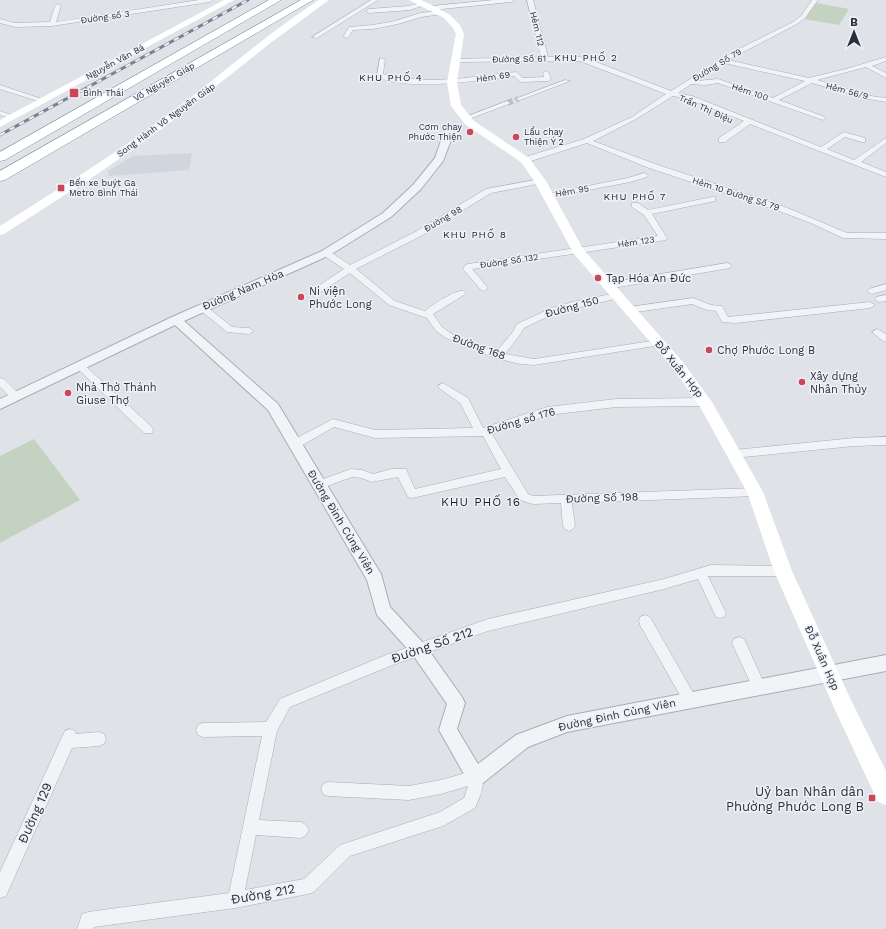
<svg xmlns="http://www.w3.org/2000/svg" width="886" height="929" font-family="'Work Sans',sans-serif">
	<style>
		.built { fill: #d1d5dd }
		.green { fill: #c4d2c1 }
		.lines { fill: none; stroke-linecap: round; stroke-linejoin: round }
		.minor-tunnel { stroke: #babfc6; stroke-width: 6; stroke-dasharray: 6 3.5; stroke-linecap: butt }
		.minor-casing { stroke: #a8adb5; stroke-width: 1 }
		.tertiary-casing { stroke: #a8adb5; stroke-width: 2 }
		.trunk-casing { stroke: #878f9f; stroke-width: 1 }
		.minor { fill: #f2f3f7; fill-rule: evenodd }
		.tertiary { fill: #f2f3f7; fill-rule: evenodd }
		.secondary { fill: #fff; fill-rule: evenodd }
		.trunk { fill: #fff; fill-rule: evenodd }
		.rail-casing { stroke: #798192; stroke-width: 3 }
		.rail { stroke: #eff1f6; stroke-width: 2; stroke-dasharray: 5.5; stroke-linecap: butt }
		.poi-dot { fill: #cc4655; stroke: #eff1f6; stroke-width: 1.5 }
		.labels { text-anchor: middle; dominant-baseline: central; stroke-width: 3; stroke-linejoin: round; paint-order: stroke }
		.far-street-label { font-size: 9px; fill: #28303f; stroke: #eff1f6 }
		.far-poi-label { font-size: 9px; fill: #28303f; stroke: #eff1f6; text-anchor: start }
		.far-neighbourhood-label { font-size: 10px; letter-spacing: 1px; fill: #1b2130; stroke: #eff1f6 }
		.poi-label { font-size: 11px; fill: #28303f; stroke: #eff1f6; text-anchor: start }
		.street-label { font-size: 11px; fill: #28303f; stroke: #eff1f6 }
		.neighbourhood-label { font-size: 12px; letter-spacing: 1px; fill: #1b2130; stroke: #eff1f6 }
		.near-street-label { font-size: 13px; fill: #28303f; stroke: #eff1f6 }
		.near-poi-label { font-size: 13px; fill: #28303f; stroke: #eff1f6; text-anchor: end }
	</style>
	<rect width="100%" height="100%" fill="#dfe3e8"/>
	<path class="built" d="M192,153l-3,17 -80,6 -1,-5 25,-15z"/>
	<g class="green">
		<path d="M816,3l33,6 -10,16 -35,-6z"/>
		<path d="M34,439l46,61 -80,43v-87z"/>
	</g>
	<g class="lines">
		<path class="minor-tunnel" d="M507,103l11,-4"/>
		<defs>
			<g id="minor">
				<path d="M199,0h14l-3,2 -158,24 -37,1 -15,-4v-4l15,4 35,-1 5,-16 3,-2 3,2 -5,16z"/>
				<path d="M371,0h7l-61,38 -5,-1z"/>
				<path d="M494,0h20l-3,2 -79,8 -3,-2 3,-2z"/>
				<path d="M527,0h6l15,57h32l11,3 80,31 64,-40 58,-29 8,-6 11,-16h6l-13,18 -8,6 -69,36 81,18 37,-9 40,-12v4l-14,5 14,7v5l-20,-11 -49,13 54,16 15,2v4l-18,-3 -56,-16 -33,17 46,17v2l-2,1 -105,-37 -13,2 -14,-1 -13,9 14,3 129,51 23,-15 21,6v4h-3l-17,-5 -18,12 27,11 32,-22v5l-25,19 25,10v5l-136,-53 -25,18h-6v-4l25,-17 -56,-22 -15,-3 -37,23 -43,22 62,23 130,43 62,26h39v6l-43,-1 -30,-14 -34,-13 -130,-43 -62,-25 -59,19h-6v-4l62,-19 48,-22 34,-23 -86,-33 -128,1 -1,-1 3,-2 87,-2zM724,63l81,18 -32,17 -55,-19 -21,2z"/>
				<path d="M423,2l3,2 -1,1 -15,5 -41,3 -3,-2 3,-2 40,-3z"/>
				<path d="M440,11l2,1v2l-21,3 -23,7 -25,5 -20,1 -5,8 -5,-1 6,-10 24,-2 22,-4 25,-8z"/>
				<path d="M380,58l5,1 -2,15 10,3 36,3 27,-1 60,-7 7,6 21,-1 -1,-4 3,-2 3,2 2,6 -3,2 -27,1 -7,-6h-3c-27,4 -115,17 -134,-1z"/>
				<path d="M565,80l5,1 -50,19 -5,-1z"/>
				<path d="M0,85l45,15 1,1 -5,1 -41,-13z"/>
				<path d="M507,101l3,2 -1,1 -40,15 -2,1 -4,-2z"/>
				<path d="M0,111l15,5 2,1 -4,2 -13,-4z"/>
				<path d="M644,173l4,2 -1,2 -17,5 -83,16 -4,-2 4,-2 81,-16z"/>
				<path d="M540,179l4,2 -1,2 -52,10 -70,43 -65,33 39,32 30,10c7,-6 31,-22 39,-20l2,2 -2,2 -31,19 9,13 10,7 44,18 16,-19 5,-9 32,-15 23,-7 44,-9 5,3 -2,2 -64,15 -31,15 -5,8 -14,18 29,5 124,-19 3,1 2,2 -2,2 -127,20 -14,-1 -25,-6 -49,-20 -10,-7 -9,-13 -38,-13 -39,-32 -31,20h-6l-2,-2 33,-22 -21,-14 -1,-2 1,-2h6l21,14 65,-33 71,-43z"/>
				<path d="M712,197h3v4l-63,13 15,24 -1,2 -194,29 16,19 -4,3 -3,-1 -18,-21 2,-4 3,-1 190,-28 -14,-21 -12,-8v-4h6l10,7z"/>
				<path d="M727,263l3,1 1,2 -1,2 -123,21 -4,-3 4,-3z"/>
				<path d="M886,284v6l-14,4 -5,-3 2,-2z"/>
				<path d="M886,295v6l-7,1 -5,-3 2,-2z"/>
				<path d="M693,298l18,7 11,1 6,11 142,-15 5,3 -5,3 -134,15 -14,-1 -6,-11 -9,-1 -15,-6 -63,9 -5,-3 5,-3z"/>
				<path d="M203,305l3,1 26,21 17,1 5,3 -5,3 -22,-2 -27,-22 -2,-2z"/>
				<path d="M877,329l9,5v8l-3,-1 -11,-9z"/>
				<path d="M79,362l3,1 70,64 1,3 -1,3h-8l-68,-66 -2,-2 2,-2z"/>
				<path d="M0,378l4,1 15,15 1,2 -1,2h-8l-11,-11z"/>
				<path d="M443,383l25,15 15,30 64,-21 69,-8 89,-1 4,1 1,3 -1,3 -4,1 -89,1 -68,8 -56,19 36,60 5,2 222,-8 4,1 2,3 -2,3 -4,1 -183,7 3,23 -2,3 -4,2 -4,-2 -2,-3 -2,-23 -28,1 -13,-4 -15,-23 -93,21 -4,-1 -10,-20 -26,5 -11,-4 -9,-1 -33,12 -4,-1 -2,-3 2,-3 36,-13 11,1 11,4 19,-5h14l9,20 86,-20 -18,-33 -108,2 -41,-11 -35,20h-8l-1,-3 1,-3 42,-22 42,11 98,-2 -13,-25 -21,-15 -1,-2z"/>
				<path d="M886,437v8l-32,1 -120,12 -4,-1 -1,-3 1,-3 4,-1 120,-12z"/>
				<path d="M711,565l72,1 4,1 2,4 -2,4 -4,1h-75l18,37 -2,4 -4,1 -4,-1 -18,-38 -34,10 -176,42 -98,35 -100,41 -13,24 -18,89 42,2 5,3 3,5 -3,5 -5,3 -45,-3 -11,55 59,-11 36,-34 100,-33 24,-14 4,-12 -27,8 -32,6 -81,-4 -5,-2 -2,-5 2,-5 5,-2 81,4 32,-6 35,-10 5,2c5,12 -1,25 -6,36l-32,18 -93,30 -36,36 -6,2 -73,14 -141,19 -1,2h-16l5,-15 6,-2 141,-19 33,-157 -59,1 -5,-2 -2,-5 2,-5 5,-2 63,-1 14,-23 106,-44 102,-36 176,-40z"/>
				<path d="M645,615l5,2 45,79 2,4 -2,4 -5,2 -5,-2 -45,-79 -1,-4 1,-4z"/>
				<path d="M739,637l5,2 20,44 2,4 -2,4 -5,2 -5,-2 -22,-48 2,-4z"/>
				<path d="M70,729l5,2 1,3 23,-2 5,2 2,5 -2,5 -5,2 -27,2 -66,148 -6,2v-26l62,-135 3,-6z"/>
			</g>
			<path id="tertiary" d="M449,129l5,3 -11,29 -22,28 -30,28 -61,38 -146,66 94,83 103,170 9,33 35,38 37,52 3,6 -8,26 21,35 38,-29 51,-19 319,-61v16l-319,61 -39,15 -45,36 -7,3 -7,-3 -30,-53 8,-26 -34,-49 -36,-40 -10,-35 -99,-170 -93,-85 -175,84v-10l172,-82 150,-66 61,-38 30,-28 22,-27 9,-26z"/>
			<g id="trunk">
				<path d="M269,0h12l-276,160 -5,1v-9z"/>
				<path d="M301,0h12l-308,180 -5,1v-10z"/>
			</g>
		</defs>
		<use href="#minor" class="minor-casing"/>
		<use href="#tertiary" class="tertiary-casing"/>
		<use href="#trunk" class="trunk-casing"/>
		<use href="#minor" class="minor"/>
		<use href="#tertiary" class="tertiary"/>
		<g class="secondary">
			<path d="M224,0h10l-234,127v-7z"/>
			<path d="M319,0h10l-56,41 -110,87 -67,47 -92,59 -4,1v-9c60,-38 120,-75 177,-118 48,-36 92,-76 142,-108z"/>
			<path d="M409,0h12l15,7 14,8 10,10 4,9 -7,48 4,23 13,16 55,37 17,23 37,68 99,112 30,41 51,90 29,79 58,127 36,73v34l-8,-3 -42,-90 -62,-141 -27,-79 -48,-87 -27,-38 -98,-113 -40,-73 -13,-19 -55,-37 -15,-19 -4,-24 9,-48 -3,-6 -9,-10z"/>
		</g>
		<use href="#trunk" class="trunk"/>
		<defs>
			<path id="rail" d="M0,135l248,-135"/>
		</defs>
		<use href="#rail" class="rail-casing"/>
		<use href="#rail" class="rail"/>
	</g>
	<g class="poi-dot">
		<rect x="69" y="88" width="10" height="10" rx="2"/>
		<circle cx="470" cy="132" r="4"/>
		<circle cx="516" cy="137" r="4"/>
		<rect x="57" y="184" width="8" height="8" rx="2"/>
		<circle cx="598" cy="278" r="4"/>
		<circle cx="301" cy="297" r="4"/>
		<circle cx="709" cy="350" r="4"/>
		<circle cx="802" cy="382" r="4"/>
		<circle cx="68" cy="393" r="4"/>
		<rect x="868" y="794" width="8" height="8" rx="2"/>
	</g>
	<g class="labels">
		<g class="far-street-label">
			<text transform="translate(105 17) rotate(-8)">Đường số 3</text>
			<text transform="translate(537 29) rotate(76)">Hẻm 112</text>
			<text transform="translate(519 59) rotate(-1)">Đường Số 61</text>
			<text transform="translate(115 62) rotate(-28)">Nguyễn Văn Bá</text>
			<text transform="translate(717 65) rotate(-31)">Đường Số 79</text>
			<text transform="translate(493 77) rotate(-8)">Hẻm 69</text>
			<text transform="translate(164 82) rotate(-30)">Võ Nguyên Giáp</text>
			<text transform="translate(847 91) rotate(15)">Hẻm 56/9</text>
			<text transform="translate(750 92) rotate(19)">Hẻm 100</text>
			<text transform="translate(706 109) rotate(24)">Trần Thị Điệu</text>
			<text transform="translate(166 120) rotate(-36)">Song Hành Võ Nguyên Giáp</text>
			<text transform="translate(572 191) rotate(-10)">Hẻm 95</text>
			<text transform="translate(736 194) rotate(18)">Hẻm 10 Đường Số 79</text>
			<text transform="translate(443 219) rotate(-30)">Đường 98</text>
			<text transform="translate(636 242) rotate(-8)">Hẻm 123</text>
			<text transform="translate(509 261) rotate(-8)">Đường Số 132</text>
		</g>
		<g class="far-poi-label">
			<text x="83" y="93">Bình Thái</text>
			<text x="462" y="127" text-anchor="end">Cơm chay<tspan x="462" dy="10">Phước Thiện</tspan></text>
			<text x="524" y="132">Lẩu chay<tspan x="524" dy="10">Thiện Ý 2</tspan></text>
			<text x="69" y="183">Bến xe buýt Ga<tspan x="69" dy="10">Metro Bình Thái</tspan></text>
		</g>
		<g class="far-neighbourhood-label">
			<text x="586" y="57">KHU PHỐ 2</text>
			<text x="391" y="77">KHU PHỐ 4</text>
			<text x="635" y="196">KHU PHỐ 7</text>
			<text x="475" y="234">KHU PHỐ 8</text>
		</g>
		<g class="poi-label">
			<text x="606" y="278">Tạp Hóa An Đức</text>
			<text x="309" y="291">Ni viện<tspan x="309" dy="13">Phước Long</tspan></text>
			<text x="717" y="350">Chợ Phước Long B</text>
			<text x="810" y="376">Xây dựng<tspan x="810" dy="13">Nhân Thủy</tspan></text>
			<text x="76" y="387">Nhà Thờ Thánh<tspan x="76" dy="13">Giuse Thợ</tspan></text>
		</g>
		<g class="street-label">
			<text transform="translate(243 290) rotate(-23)">Đường Nam Hòa</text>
			<text transform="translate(572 307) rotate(-15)">Đường 150</text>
			<text transform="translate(479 347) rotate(20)">Đường 168</text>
			<text transform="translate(679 369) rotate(51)">Đỗ Xuân Hợp</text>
			<text transform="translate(521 421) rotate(-16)">Đường số 176</text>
			<text transform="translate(602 498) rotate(-2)">Đường Số 198</text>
			<text transform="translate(341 522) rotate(59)">Đường Đinh Củng Viên</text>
			<text transform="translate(822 658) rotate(66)">Đỗ Xuân Hợp</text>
			<text transform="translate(617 715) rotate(-12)">Đường Đinh Củng Viên</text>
		</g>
		<g class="neighbourhood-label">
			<text x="481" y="502">KHU PHỐ 16</text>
		</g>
		<g class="near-street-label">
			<text transform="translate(432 645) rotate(-19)">Đường Số 212</text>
			<text transform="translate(35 813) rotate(-66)">Đường 129</text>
			<text transform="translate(263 894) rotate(-10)">Đường 212</text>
		</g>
		<g class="near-poi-label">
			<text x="864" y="791">Uỷ ban Nhân dân<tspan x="864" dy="15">Phường Phước Long B</tspan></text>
		</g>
	</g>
	<g transform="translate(854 32)" stroke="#eff1f6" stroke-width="3" paint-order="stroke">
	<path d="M0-3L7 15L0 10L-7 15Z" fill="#28303f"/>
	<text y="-6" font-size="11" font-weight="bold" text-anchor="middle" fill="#28303f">B</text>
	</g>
</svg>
